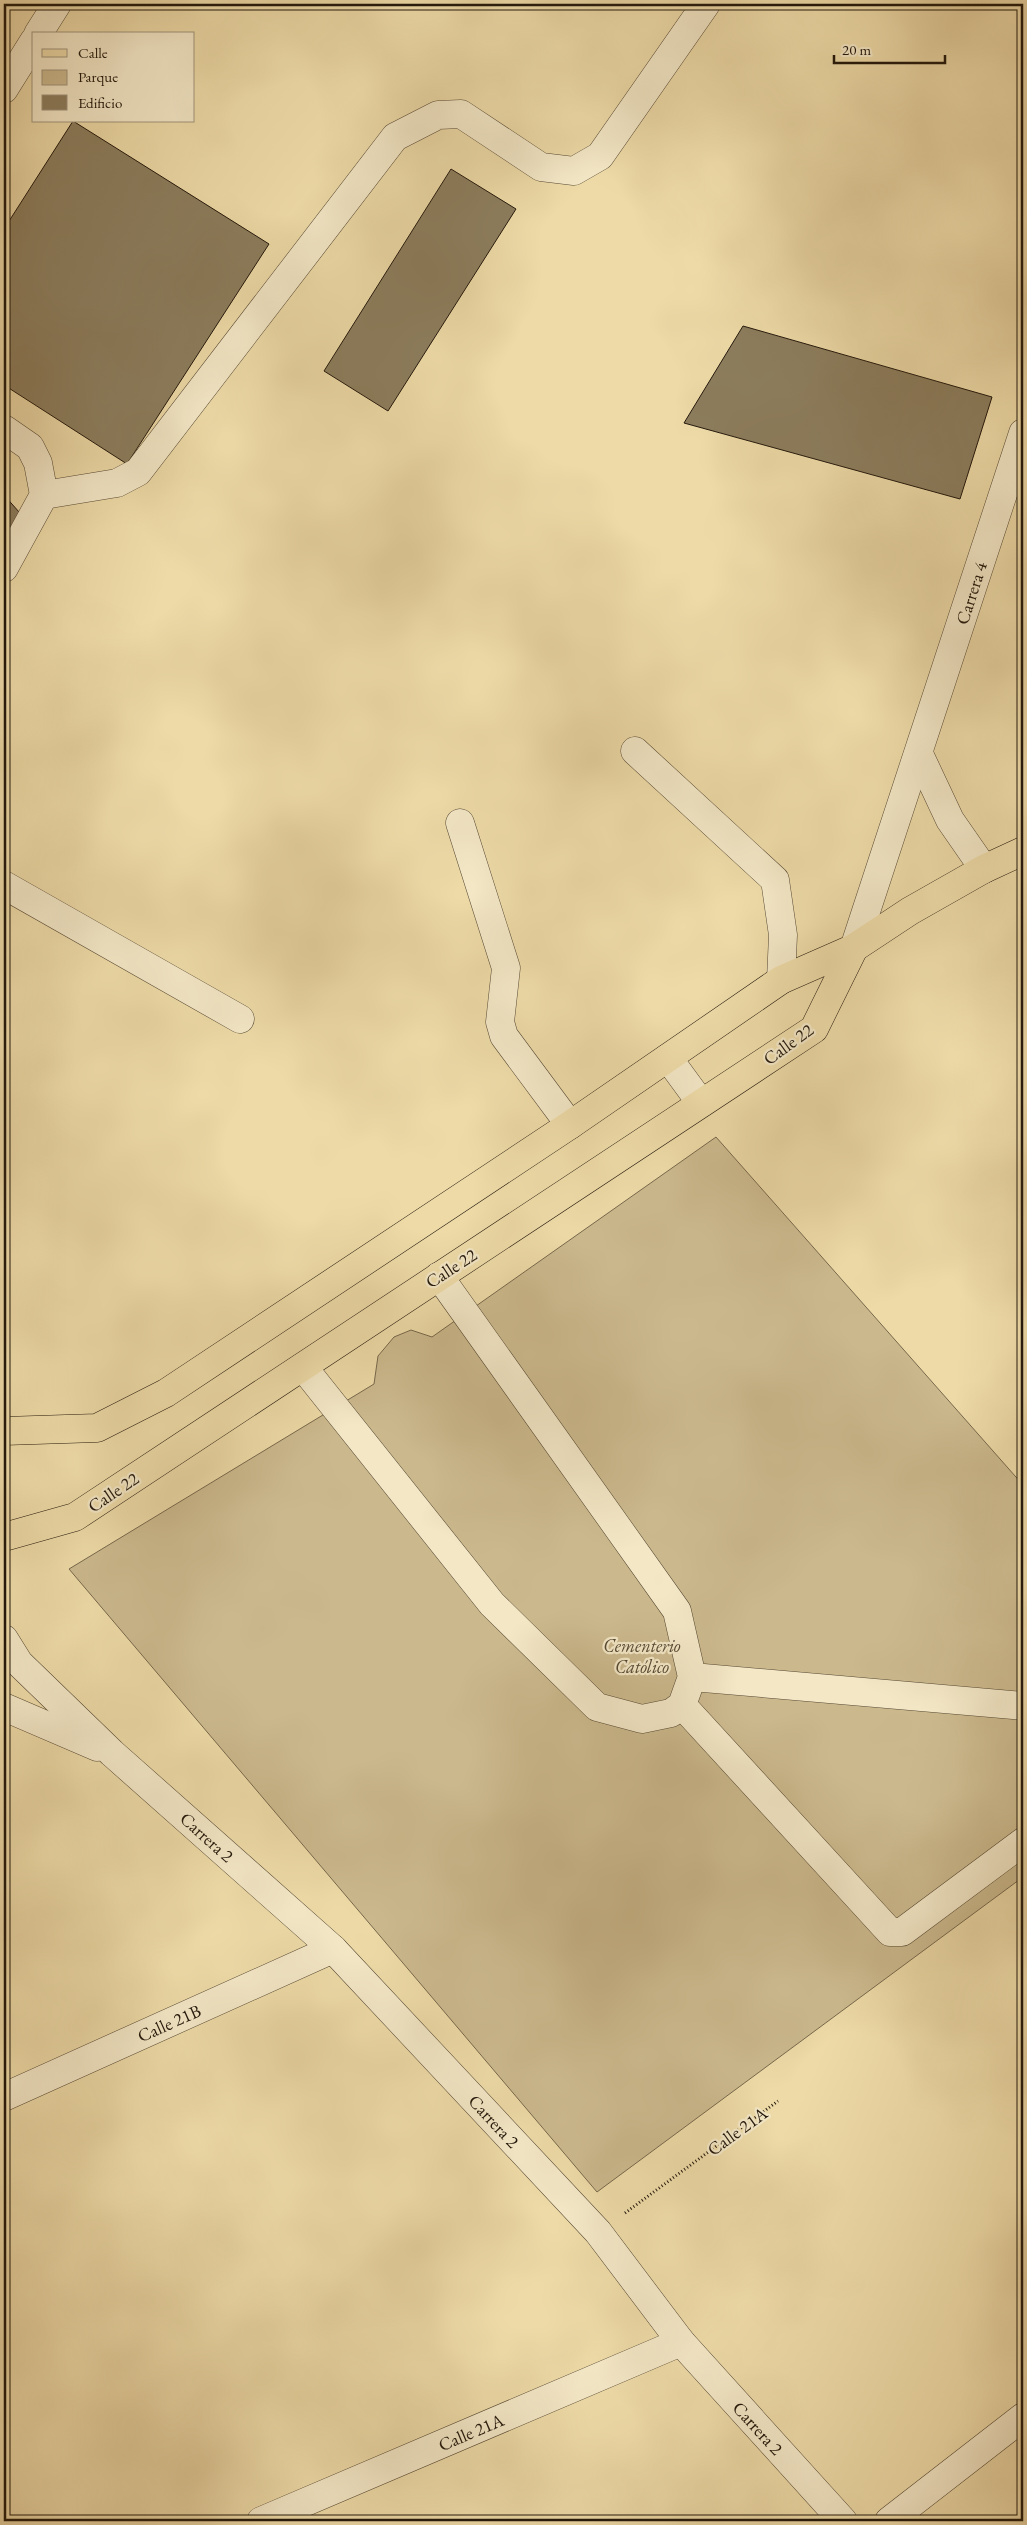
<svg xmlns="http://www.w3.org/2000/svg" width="1027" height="2525" font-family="'EB Garamond',serif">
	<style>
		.green { fill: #cbb98d; stroke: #77684c }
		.building { fill: #8c7d5d; stroke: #23180c }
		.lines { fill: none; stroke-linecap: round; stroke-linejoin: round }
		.minor-casing { stroke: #564833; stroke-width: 29 }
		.major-casing { stroke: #23180c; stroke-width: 29 }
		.path { stroke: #23180c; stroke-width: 3; stroke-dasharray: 1 2.5; stroke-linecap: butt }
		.minor { stroke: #f3e7c6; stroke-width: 28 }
		.major { stroke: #eddaa7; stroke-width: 28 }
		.labels { text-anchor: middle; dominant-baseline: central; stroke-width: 4.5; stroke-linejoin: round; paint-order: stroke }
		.street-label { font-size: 18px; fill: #23180c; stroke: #f3e7c6 }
		.park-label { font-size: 18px; font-style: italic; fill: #554833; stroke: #f3e7c6 }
	</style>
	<rect width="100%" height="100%" fill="#eddaa7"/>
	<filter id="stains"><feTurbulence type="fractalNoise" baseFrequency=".004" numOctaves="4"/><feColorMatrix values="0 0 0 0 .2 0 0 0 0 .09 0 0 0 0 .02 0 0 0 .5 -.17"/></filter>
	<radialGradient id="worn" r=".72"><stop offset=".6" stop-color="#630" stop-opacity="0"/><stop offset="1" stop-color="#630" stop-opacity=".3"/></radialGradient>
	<path class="green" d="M716,1137l307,348v392l-426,315 -528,-623 305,-185 4,-28 16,-19 17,-7 21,7z"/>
	<g class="building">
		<path d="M73,121l196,123 -142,220 -123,-79v-156z"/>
		<path d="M451,169l65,40 -128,202 -64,-40z"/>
		<path d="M743,326l249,71 -32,102 -276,-76z"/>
		<path d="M4,495l23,26 -23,32z"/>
	</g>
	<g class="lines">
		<defs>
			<g id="minor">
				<path d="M38,34l19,-30"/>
				<path d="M4,89l30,-48"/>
				<path d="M4,429l26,18 8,16 6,32 -40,73"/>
				<path d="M44,495l73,-12 21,-11 257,-335 43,-22 23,-1 80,53 33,4 26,-15 106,-152"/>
				<path d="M635,751l140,129 8,55 -2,45"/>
				<path d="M919,754l31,66 34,49"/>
				<path d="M460,823l46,145 -6,54 4,14 66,89"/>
				<path d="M4,885l236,134"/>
				<path d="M854,948l169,-515"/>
				<path d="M668,1058l33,45"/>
				<path d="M303,1367l189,237 105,103 45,12 29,-6 11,-8 10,-28 -15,-66 -238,-335"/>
				<path d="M4,1639l15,24 93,90 221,196 265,283 83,110 162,179"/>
				<path d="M692,1677l331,29"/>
				<path d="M682,1705l208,227h12l121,-90"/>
				<path d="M4,1707l93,40"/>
				<path d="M4,2097l329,-148"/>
				<path d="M261,2521l420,-179"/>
				<path d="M889,2521l134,-104"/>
			</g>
			<g id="major">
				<path d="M4,1431l93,-3 69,-35 404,-268 211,-145 73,-32 56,-37 74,-42 39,-18"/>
				<path d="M4,1537l71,-20 739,-488 40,-81"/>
			</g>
		</defs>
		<use href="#minor" class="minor-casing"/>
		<use href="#major" class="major-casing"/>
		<path class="path" d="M625,2213l153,-112"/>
		<use href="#minor" class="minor"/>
		<use href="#major" class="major"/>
	</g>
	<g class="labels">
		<g class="street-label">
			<text transform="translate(971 593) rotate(-72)">Carrera 4</text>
			<text transform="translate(788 1044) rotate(-36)">Calle 22</text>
			<text transform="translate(451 1268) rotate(-33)">Calle 22</text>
			<text transform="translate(113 1492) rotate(-34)">Calle 22</text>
			<text transform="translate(207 1837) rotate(42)">Carrera 2</text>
			<text transform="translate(169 2023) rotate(-24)">Calle 21B</text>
			<text transform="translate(494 2121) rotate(47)">Carrera 2</text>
			<text transform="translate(737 2131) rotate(-36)">Calle 21A</text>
			<text transform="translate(758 2428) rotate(48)">Carrera 2</text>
			<text transform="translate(471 2432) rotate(-23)">Calle 21A</text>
		</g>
		<g class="park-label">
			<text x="642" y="1645">Cementerio<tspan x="642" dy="21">Católico</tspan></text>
		</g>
	</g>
	<rect width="1027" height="2525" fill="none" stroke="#eddaa7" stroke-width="20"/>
	<rect x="5" y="5" width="1017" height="2515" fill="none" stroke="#23180c" stroke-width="2.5"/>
	<rect x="10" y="10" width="1007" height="2505" fill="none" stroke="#23180c"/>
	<rect x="32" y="32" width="162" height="90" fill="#f3e7c6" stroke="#a0947c"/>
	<rect x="42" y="49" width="25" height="8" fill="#eddaa7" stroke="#a0947c"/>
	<text x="78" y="58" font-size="15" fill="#23180c">Calle</text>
	<rect x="42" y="70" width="25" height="15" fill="#cbb98d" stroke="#a0947c"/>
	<text x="78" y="82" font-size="15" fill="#23180c">Parque</text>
	<rect x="42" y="95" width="25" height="15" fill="#8c7d5d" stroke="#a0947c"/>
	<text x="78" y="108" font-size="15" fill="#23180c">Edificio</text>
	<path d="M834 55v8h111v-8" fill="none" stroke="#23180c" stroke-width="2.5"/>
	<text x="842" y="55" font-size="15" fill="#23180c" stroke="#f3e7c6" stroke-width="4" paint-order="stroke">20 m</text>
	<rect width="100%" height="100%" filter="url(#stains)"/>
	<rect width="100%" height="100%" fill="url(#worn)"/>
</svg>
